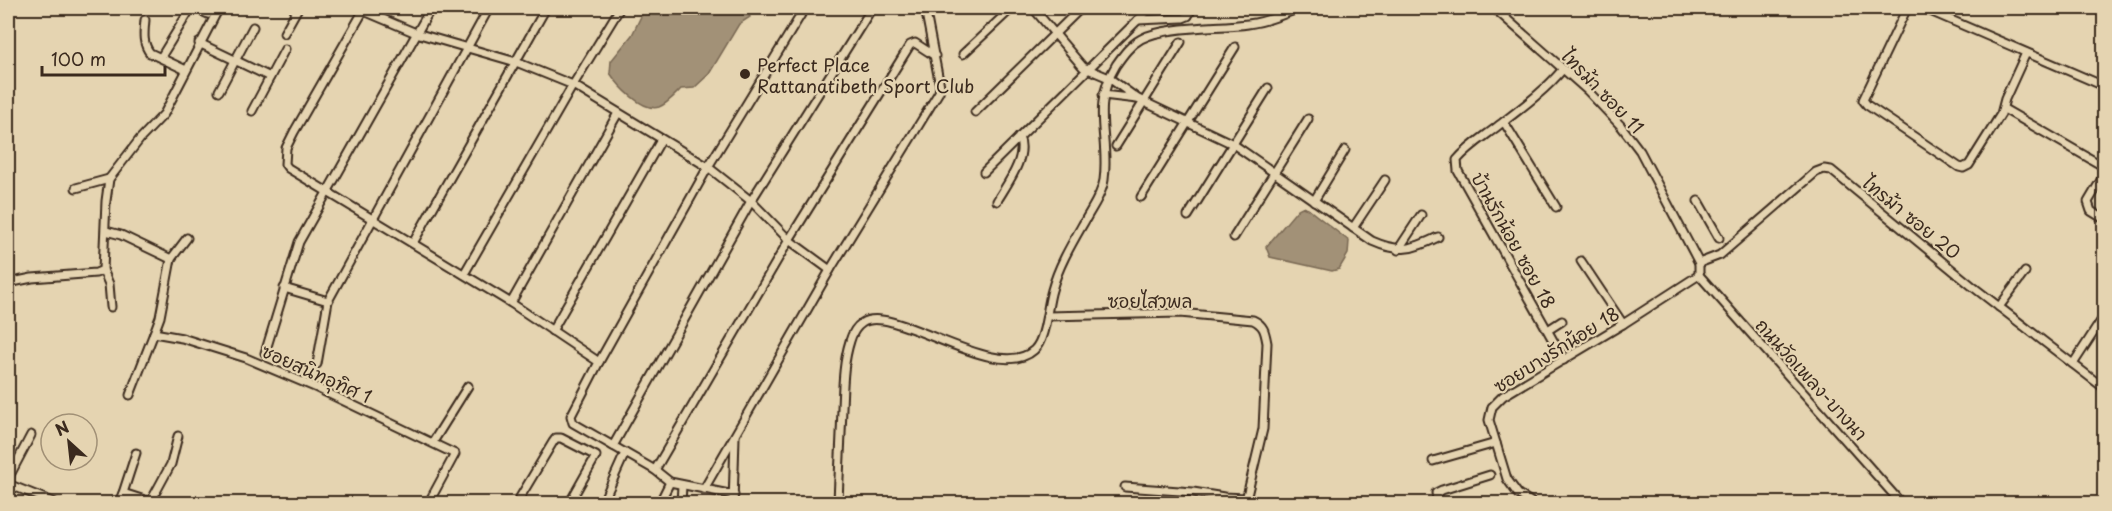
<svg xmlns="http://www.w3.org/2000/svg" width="2112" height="511" font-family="'Playpen Sans','Playpen Sans Thai',sans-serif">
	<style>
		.water { fill: #a29177; stroke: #796853; stroke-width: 1.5 }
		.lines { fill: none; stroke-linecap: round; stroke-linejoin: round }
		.minor-casing { stroke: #3b2a1e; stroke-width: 11 }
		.minor { stroke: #e5d4b1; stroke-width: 7 }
		.poi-dot { fill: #3b2a1e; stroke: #e5d4b1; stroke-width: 2 }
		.labels { text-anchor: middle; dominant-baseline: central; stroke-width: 4.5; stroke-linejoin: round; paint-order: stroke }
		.poi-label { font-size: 18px; fill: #3b2a1e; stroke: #e5d4b1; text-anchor: start }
		.street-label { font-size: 18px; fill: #3b2a1e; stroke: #e5d4b1 }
	</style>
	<rect width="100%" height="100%" fill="#e5d4b1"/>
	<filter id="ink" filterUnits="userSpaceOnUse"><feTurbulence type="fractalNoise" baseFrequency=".0167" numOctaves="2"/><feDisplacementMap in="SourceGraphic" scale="12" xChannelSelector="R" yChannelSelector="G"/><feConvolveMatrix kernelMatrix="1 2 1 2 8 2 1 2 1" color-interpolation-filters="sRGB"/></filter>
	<g filter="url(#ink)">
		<g class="water">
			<path d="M645,8h101l4,9 -11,7 -30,50 -15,14 -13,1c-6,6 -14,15 -22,18 -17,5 -41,-22 -49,-34l1,-12 21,-26z"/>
			<path d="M1302,207l6,2 41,32 -1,13 -9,15 -7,2 -62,-14 -4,-10 32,-38z"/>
		</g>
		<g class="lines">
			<defs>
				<g id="minor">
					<path d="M195,8l13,6"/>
					<path d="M357,8l59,25 100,29 57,23 135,82 43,34 38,39 41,30"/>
					<path d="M365,8l-71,124 -8,16 -1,16 3,4 223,135 88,59 -28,54 2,7 82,47 15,12 64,13"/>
					<path d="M1033,8l50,59 26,11 29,21 95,45 139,97c27,12 40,9 66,-4"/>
					<path d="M1494,8l93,82 34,36 19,25 59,112v12"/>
					<path d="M1907,8l-44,92 4,5 92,62 4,1 6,-3 32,-51 4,-15 21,-46"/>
					<path d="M1923,8l181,78"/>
					<path d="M145,20c-1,12 -3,23 5,33l36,17"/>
					<path d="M1138,20l45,-2 5,-2 4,-8"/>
					<path d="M284,33l14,-25"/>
					<path d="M199,43l71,34"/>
					<path d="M963,54l49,-46"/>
					<path d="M161,57l30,-49"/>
					<path d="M1563,69c-18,22 -43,40 -65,57 -14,11 -29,20 -41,34l1,11 106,189"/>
					<path d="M219,91l34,-64"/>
					<path d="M1103,95l34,4"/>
					<path d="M2004,109l97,56 3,5"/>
					<path d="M252,111l33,-62"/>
					<path d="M975,112l106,-104"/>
					<path d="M1504,122l52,85"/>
					<path d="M1116,146l65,-104"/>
					<path d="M984,172l164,-162"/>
					<path d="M2104,175l-16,27 3,9 13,8"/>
					<path d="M76,188l33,-9"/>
					<path d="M1141,197l94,-150"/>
					<path d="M997,201c10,-17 31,-44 22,-64"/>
					<path d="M1314,201l31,-51"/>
					<path d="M1698,201l21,37"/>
					<path d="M1188,216l80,-128"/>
					<path d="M1353,228l32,-48"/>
					<path d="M106,231l15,4 50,24 -11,58 -6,16 28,5 64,20 71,30 138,66 -27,50"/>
					<path d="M1234,237l74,-118"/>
					<path d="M413,243l133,-235"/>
					<path d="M1398,250l23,-35"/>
					<path d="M171,259l16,-21"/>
					<path d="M1581,261l42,63"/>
					<path d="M1699,263l21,-8 96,-83 8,-3 7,1 141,116 132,102"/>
					<path d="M103,270l6,14 2,23"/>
					<path d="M464,274l109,-189 47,-77"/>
					<path d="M1699,275l203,229"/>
					<path d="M8,283l24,-5 64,-5 7,-3 3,-69 3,-22 31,-40 24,-25 55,-106"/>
					<path d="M284,288l44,13"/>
					<path d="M511,303l107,-190"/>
					<path d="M1999,307l26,-35"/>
					<path d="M1047,316l133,-3 73,7c11,5 12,12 14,23l-4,86 -18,75"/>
					<path d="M1548,330l14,-9"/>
					<path d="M552,331l109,-191"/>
					<path d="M265,353l34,-111 132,-234"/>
					<path d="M599,362l109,-195 97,-159"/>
					<path d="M317,364l11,-63 161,-293"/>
					<path d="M2073,364l28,-43"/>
					<path d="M130,395l24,-62"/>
					<path d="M433,442l35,-56"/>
					<path d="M613,446l138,-245 121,-193"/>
					<path d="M1433,461l63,-18"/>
					<path d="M655,470l134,-230 121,-195 5,-2 20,13"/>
					<path d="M8,486h5l45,18"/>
					<path d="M9,486l1,-11 21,-40"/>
					<path d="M1125,487l68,5 31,5 22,1"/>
					<path d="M704,489l126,-219 109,-178 1,-6 -15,-78"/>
					<path d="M123,493l34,11"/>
					<path d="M151,501l20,-37 7,-28"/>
					<path d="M118,504l5,-11 13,-40"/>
					<path d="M516,504l37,-62 3,-4h5l35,18 -27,48"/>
					<path d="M602,504l23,-51"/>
					<path d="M659,504l11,-22"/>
					<path d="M681,504l1,-19"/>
					<path d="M733,504l2,-67"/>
					<path d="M838,504c1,-32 3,-64 4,-96 1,-22 1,-45 8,-67 2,-7 6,-14 12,-18 31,-21 134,62 172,27 12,-11 13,-44 18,-60 7,-26 22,-50 35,-73 7,-12 15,-24 17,-37 6,-43 -14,-72 12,-115 7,-10 14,-20 25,-26 23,-13 78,-11 107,-15 18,-2 35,-9 51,-16"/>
					<path d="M1438,504l-2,-11 6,-3 48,-15"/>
					<path d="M1534,504l-16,-10 -11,-15 -18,-59 3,-13 11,-11 120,-72 76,-49"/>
				</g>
			</defs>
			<use href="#minor" class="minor-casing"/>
			<use href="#minor" class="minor"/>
		</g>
	</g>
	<circle class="poi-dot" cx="745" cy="74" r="6"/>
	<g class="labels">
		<g class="poi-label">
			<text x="757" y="64">Perfect Place<tspan x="757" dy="21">Rattanatibeth Sport Club</tspan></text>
		</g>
		<g class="street-label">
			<text transform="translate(1603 91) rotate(46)">ไทรม้า ซอย 11</text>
			<text transform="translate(1912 217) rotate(39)">ไทรม้า ซอย 20</text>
			<text transform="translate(1514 240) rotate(61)">บ้านรักน้อย ซอย 18</text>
			<text x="1150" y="300">ซอยไสวพล</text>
			<text transform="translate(1556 349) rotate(-32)">ซอยบางรักน้อย 18</text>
			<text transform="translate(317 373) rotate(24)">ซอยสนิทอุทิศ 1</text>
			<text transform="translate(1812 379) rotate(48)">ถนนวัดเพลง-บางนา</text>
		</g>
	</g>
	<rect width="2112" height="511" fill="none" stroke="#e5d4b1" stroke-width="30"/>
	<rect x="15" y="15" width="2082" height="481" fill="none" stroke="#3b2a1e" stroke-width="2" filter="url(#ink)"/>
	<g transform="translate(69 442) rotate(333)"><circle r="28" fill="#e5d4b1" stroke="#a19076" stroke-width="1.5"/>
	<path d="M0-4.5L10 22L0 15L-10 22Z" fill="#3b2a1e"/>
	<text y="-9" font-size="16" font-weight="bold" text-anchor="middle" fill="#3b2a1e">N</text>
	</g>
	<path d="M42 66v9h123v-9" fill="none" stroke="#3b2a1e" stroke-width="3"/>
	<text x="51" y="66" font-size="18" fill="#3b2a1e" stroke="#e5d4b1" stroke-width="4.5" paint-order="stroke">100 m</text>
</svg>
